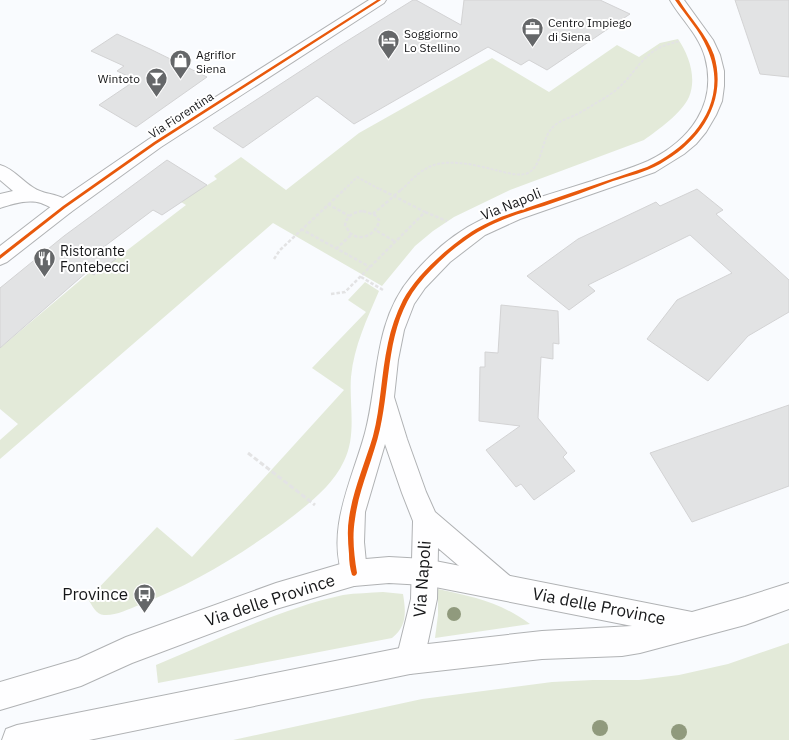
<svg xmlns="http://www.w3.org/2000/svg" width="789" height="740" font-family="'IBM Plex Sans',sans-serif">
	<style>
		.green { fill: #e3ead9 }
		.building { fill: #e2e3e4; stroke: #d3d3d4 }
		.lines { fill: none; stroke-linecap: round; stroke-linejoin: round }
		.minor-casing { stroke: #b0b2b4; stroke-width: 2 }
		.major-casing { stroke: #b0b2b4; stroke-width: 2 }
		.path-far2 { stroke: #e3e3e4; stroke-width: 2; stroke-dasharray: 3 1.5; stroke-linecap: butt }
		.path-far1 { stroke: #e3e3e4; stroke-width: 2.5; stroke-dasharray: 3.5 2; stroke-linecap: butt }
		.path { stroke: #e3e3e4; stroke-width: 3; stroke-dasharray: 5 2.5; stroke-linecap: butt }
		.minor { fill: #fefeff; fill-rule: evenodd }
		.major { fill: #fefeff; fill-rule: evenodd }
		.cycleway-casing { stroke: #fff; stroke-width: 3 }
		.cycleway { fill: #e8590c; fill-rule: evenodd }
		.tree { fill: #909a7d }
		.labels { text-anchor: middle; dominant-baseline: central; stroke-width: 4; stroke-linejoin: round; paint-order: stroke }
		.far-poi-label { font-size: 12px; fill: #161719; stroke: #fff; text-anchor: start }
		.far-street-label { font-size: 12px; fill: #161719; stroke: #fff }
		.street-label { font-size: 14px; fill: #161719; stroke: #fff }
		.poi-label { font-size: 14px; fill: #161719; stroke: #fff; text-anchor: start }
		.near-street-label { font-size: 17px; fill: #161719; stroke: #fff }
		.near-poi-label { font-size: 17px; fill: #161719; stroke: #fff; text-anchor: end }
	</style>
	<rect width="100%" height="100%" fill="#f9fbfe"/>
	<g class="green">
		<path d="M678,39c11,16 19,39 11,58 -7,16 -31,33 -45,43l-134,50 -56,27 -21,14 -18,15 -33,40 -109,-63 -273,236v-19l18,-16 -18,-15v-61l90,-76 5,3 91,-70 -10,-6 19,-14 6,4 16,-10 -3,-3 27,-19 45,33 73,-57 133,-75 57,34 68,-47 22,12 21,-14z"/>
		<path d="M365,282l14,9c-12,28 -25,55 -28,86 -2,27 6,58 -7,84 -12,26 -38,45 -60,62 -45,33 -93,62 -145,82 -10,4 -24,11 -35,10 -8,0 -12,-10 -16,-16l69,-72 35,30 152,-167 -32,-22 54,-56 -18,-12z"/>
		<path d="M438,589c36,8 62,13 92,35l-95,14 3,-23z"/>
		<path d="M383,592l20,2c3,18 4,32 -11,44l-234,45 -2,-18c61,-25 123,-56 187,-70 13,-2 27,-2 40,-3z"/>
		<path d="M789,643v97h-556l189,-41 130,-17 41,-2h46l40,-5 49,-11z"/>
	</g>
	<g class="building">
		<path d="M413,0h3l45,25 3,-25h136l30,14 -83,56 -18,-10 -8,5 -33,-18 -134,77 -37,-28 -74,52 -30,-20 126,-82z"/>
		<path d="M735,0h54v77l-29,-3z"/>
		<path d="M117,34l33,15 57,28 -71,50 -37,-22 37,-25 -19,-9 7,-5 -33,-15z"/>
		<path d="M167,160l40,25 -45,30 -9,-5 -52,39 15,10 -22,16 -6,-4 -88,77v-60l64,-52z"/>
		<path d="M697,189l26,21 -7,4 73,66v32l-41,24 -40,45 -61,-42 30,-39 55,-27 -42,-38 -102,50 7,6 -26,19 -42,-34 51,-37 78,-37 4,4z"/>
		<path d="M501,305l57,6 1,33 -6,-1v16l-12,-2 -3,61 29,35 -4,4 12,14 -41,29 -13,-16 -5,3 -30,-37 34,-24 -41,-5 1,-54h5v-15l13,1z"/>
		<path d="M789,405v81l-97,36 -42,-69z"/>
	</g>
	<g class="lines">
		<defs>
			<g id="minor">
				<path d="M670,0h14l29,40 7,15 4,16v15l-2,15 -6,14 -10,17 -10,12 -12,10 -29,18 -135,47 -35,16 -35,27 -25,26 -11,16 -10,26 -6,30 -4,37 13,42 19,53 9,20 76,65 4,9 -4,9 -9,4 -9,-4 -55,-47 -1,51 -13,61 -4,10 -10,4 -10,-4 -4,-10 15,-61 2,-78 -11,-28 -17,-49 -20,68 -1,30 3,31 -4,9 -9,4 -9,-4c-21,-50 7,-101 20,-149 14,-53 8,-111 46,-156 19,-23 43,-44 70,-57 35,-17 74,-27 111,-39 19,-7 38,-12 56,-20 42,-20 70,-57 57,-104 -6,-22 -24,-38 -35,-57z"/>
				<path d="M0,165c14,4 22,16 34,23 12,8 31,5 39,19l-2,5 -7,2c-8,-3 -15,-8 -23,-11 -14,-4 -28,1 -41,5v-14l13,-3 -13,-11z"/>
			</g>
			<g id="major">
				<path d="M369,0h17l-2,3 -223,144 -90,65 -64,50 -7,3v-19l57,-44 92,-63z"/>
				<path d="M389,557l36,2 267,53 53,-15 44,-14v26l-44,16 -105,28 -18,3 -80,3 -132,15 -321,66h-87l4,-11 11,-4 393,-79 132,-15 90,-5 -207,-41 -36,-2 -35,3 -78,23 -144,54 -51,23 -81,24v-28l78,-23 48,-22 150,-54 78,-23z"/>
			</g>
		</defs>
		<use href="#minor" class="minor-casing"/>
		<use href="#major" class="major-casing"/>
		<g class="path-far2">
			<path d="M344,190l13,-13 24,13"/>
			<path d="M401,190c9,-8 17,-18 28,-23 19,-9 47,-2 66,3 9,2 21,6 30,4 18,-5 15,-33 27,-46 8,-9 20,-10 31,-17 11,-7 23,-13 33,-21 15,-12 24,-31 41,-41 6,-4 16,-6 23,-8"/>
		</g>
		<g class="path-far1">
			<path d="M328,204l21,12"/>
			<path d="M363,211l12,4 4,5c-1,13 -18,23 -29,13 -2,-2 -3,-6 -5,-8 2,-10 9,-13 18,-14z"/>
			<path d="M425,212l22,9"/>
			<path d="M373,214l29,-25"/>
			<path d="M301,229l69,38"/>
			<path d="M377,231l19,11"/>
			<path d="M336,249l16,-15"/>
			<path d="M274,259l6,-9 65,-61"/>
			<path d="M361,277l22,13"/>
			<path d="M331,294l14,-2 80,-80 -45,-23"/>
		</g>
		<path class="path" d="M248,453l67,52"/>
		<use href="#minor" class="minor"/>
		<use href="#major" class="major"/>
		<defs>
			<g id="cycleway">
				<path d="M377,0h4l-225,144 -91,64 -65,51v-4l63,-49 91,-64z"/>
				<path d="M675,0h4c11,18 28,35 35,55 14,47 -14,87 -54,109 -14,8 -31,12 -47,17 -23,9 -46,17 -69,25 -19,6 -37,11 -55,20 -26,13 -53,36 -71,59 -32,41 -27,96 -38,144 -7,31 -21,59 -25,90 -3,18 -1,36 2,54l-1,2 -2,1 -2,-1c-2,-6 -3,-14 -3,-21 -1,-12 -2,-24 0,-36 4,-28 16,-55 24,-82 8,-30 8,-62 15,-93 3,-15 8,-29 15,-43 14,-26 48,-56 73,-71 12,-7 24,-12 36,-16l135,-46c46,-21 84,-66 60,-119 -7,-17 -21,-32 -32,-48z"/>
			</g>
		</defs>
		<use href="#cycleway" class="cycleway-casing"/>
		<use href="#cycleway" class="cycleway"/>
	</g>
	<g class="tree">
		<circle cx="454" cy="614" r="7"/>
		<circle cx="600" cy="728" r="8"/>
		<circle cx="679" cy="732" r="8"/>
	</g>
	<defs>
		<symbol id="office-pin" viewBox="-11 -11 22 30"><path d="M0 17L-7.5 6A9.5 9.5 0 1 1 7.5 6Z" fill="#656769" stroke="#fff"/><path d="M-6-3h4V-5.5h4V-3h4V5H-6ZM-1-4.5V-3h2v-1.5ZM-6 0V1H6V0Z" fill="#fff"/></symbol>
		<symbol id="hotel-pin" viewBox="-11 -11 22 30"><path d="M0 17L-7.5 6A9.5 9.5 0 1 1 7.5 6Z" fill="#656769" stroke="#fff"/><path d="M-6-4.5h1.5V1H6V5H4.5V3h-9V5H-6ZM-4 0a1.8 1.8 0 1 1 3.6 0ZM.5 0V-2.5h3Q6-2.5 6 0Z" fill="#fff"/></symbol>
		<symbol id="shop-pin" viewBox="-11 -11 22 30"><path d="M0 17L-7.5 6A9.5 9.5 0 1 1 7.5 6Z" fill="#656769" stroke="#fff"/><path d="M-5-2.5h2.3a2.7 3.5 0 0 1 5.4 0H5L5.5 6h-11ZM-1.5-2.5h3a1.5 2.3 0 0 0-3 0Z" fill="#fff"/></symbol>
		<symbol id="bar-pin" viewBox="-11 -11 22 30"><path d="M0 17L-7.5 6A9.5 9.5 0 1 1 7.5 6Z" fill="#656769" stroke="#fff"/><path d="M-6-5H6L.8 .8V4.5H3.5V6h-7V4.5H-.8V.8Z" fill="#fff"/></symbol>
		<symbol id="restaurant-pin" viewBox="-11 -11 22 30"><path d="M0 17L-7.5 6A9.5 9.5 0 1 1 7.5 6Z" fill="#656769" stroke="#fff"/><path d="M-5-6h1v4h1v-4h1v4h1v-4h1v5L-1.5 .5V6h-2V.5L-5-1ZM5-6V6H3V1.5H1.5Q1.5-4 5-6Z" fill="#fff"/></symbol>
		<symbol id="bus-pin" viewBox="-11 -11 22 30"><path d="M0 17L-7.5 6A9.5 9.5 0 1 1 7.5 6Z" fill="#656769" stroke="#fff"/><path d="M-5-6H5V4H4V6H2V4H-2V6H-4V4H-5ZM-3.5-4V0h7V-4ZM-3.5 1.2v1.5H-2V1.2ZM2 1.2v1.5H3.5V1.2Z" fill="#fff"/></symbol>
	</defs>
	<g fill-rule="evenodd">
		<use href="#office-pin" x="520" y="16" width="25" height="34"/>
		<use href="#hotel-pin" x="376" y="28" width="25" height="34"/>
		<use href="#shop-pin" x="168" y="48" width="25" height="34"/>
		<use href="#bar-pin" x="144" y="66" width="25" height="34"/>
		<use href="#restaurant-pin" x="32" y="246" width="25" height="34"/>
		<use href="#bus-pin" x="132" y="582" width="25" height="34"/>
	</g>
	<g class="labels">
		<g class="far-poi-label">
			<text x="548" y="22">Centro Impiego<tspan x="548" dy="14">di Siena</tspan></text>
			<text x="404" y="33">Soggiorno<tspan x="404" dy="14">Lo Stellino</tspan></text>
			<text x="196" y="54">Agriflor<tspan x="196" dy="14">Siena</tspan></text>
			<text x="140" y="78" text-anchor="end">Wintoto</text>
		</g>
		<g class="far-street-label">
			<text transform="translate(181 115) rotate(-33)">Via Fiorentina</text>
		</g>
		<g class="street-label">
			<text transform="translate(511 204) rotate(-22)">Via Napoli</text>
		</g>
		<g class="poi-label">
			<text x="60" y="251">Ristorante<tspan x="60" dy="16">Fontebecci</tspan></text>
		</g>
		<g class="near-street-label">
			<text transform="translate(422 579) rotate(-86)">Via Napoli</text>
			<text transform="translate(270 600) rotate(-18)">Via delle Province</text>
			<text transform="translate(599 606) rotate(11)">Via delle Province</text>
		</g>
		<g class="near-poi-label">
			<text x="128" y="594">Province</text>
		</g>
	</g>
</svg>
